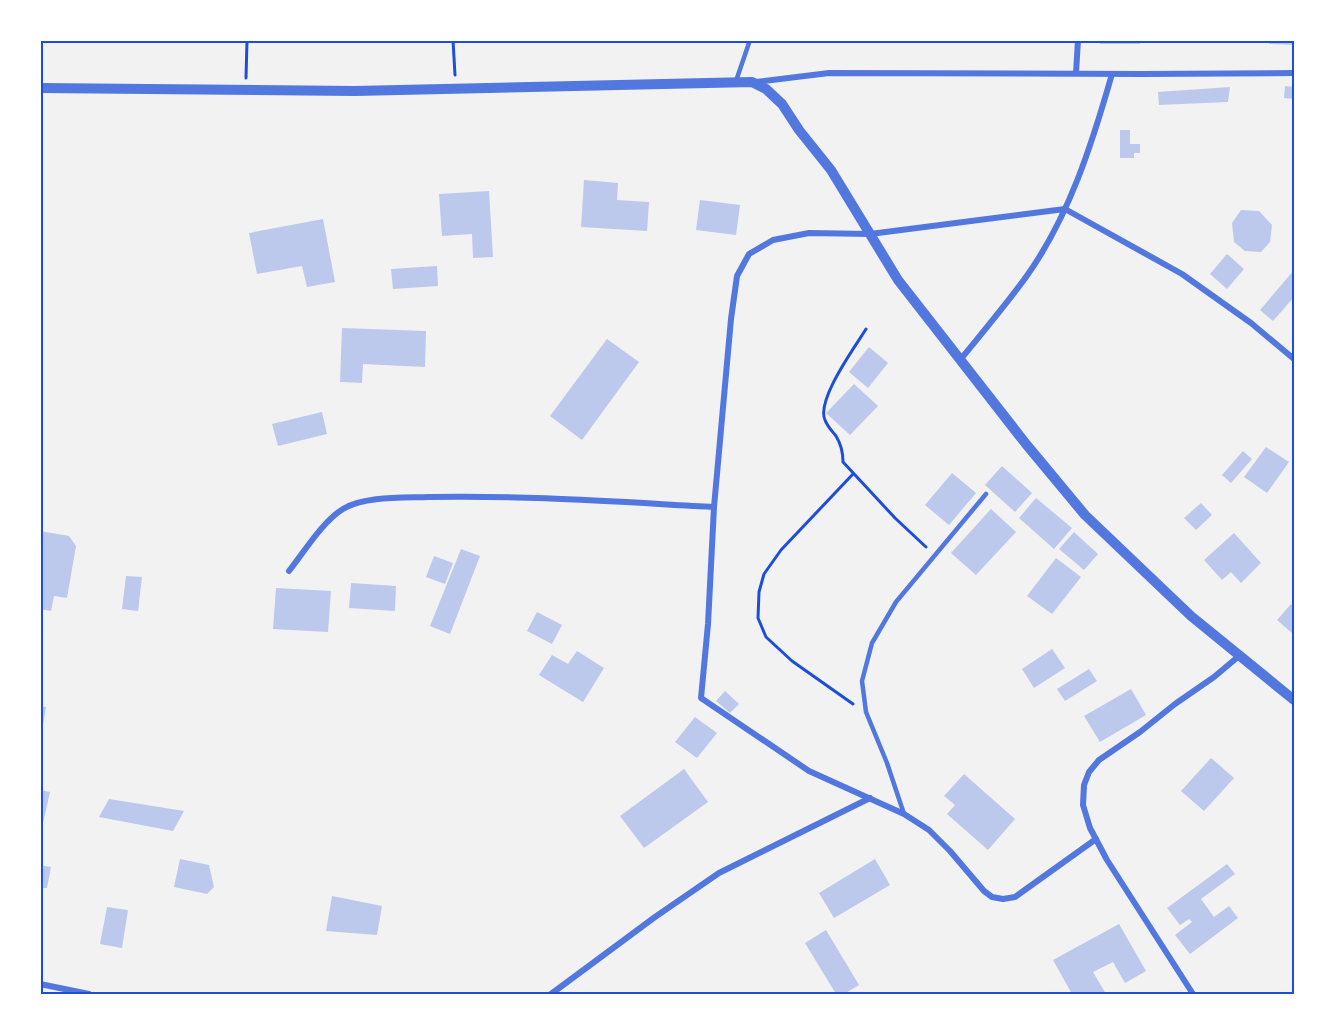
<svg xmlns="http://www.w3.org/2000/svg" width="1335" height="1035" font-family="Karla,sans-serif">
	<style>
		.building { fill: #bdc9ec }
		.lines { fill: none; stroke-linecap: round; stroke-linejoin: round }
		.path { stroke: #1d4ed8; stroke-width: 3 }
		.service { stroke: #5277de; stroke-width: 4.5 }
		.minor { stroke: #5277de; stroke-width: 6 }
		.tertiary { stroke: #5277de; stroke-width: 10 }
		.neatline { fill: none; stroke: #1d4ed8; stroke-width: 2 }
	</style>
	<rect width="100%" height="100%" fill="#f2f2f2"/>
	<g class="building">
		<path d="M1100,40h41l-1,4h-40z"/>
		<path d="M1269,40h25v5l-25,-1z"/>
		<path d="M1285,86l9,1v12l-10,-1z"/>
		<path d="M1230,87l-2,15 -69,3 -1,-13z"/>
		<path d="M1120,130h10v14h10v9h-6v5h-14z"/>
		<path d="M584,180l34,3 -1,17 32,2 -2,29 -66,-4z"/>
		<path d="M489,191l4,66 -20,1 -1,-24 -30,2 -3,-42z"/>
		<path d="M700,200l40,5 -4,30 -40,-5z"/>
		<path d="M1241,210l18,1 13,14 -2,17 -9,10 -16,-1 -11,-9 -2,-19z"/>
		<path d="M323,219l12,63 -28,5 -5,-21 -45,8 -8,-41z"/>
		<path d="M1227,254l17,15 -17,20 -17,-15z"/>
		<path d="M437,266l1,20 -45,3 -2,-20z"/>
		<path d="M1294,270v27l-21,24 -13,-11z"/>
		<path d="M342,328l84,3 -1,36 -62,-3 -1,19 -22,-1z"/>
		<path d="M607,339l32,23 -57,78 -32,-24z"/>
		<path d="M869,347l19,16 -20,25 -19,-16z"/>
		<path d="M854,384l24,22 -28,29 -24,-22z"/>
		<path d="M322,412l5,22 -49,12 -6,-22z"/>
		<path d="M1266,447l23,15 -22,31 -23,-16z"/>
		<path d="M1243,451l9,8 -21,24 -9,-8z"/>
		<path d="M1002,466l30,27 -17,19 -30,-27z"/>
		<path d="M952,473l24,20 -27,32 -24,-20z"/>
		<path d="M1036,498l36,30 -18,21 -35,-31z"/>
		<path d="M1201,503l11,12 -16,15 -12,-12z"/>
		<path d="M991,509l25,23 -40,43 -25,-22z"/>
		<path d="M40,531l29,5 7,10 -9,52 -13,-2 -3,15 -11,-2z"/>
		<path d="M1074,532l24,22 -14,16 -25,-21z"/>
		<path d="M1234,533l27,30 -20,20 -10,-11 -9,8 -18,-20z"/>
		<path d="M461,549l19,7 -30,78 -20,-8z"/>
		<path d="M434,556l19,7 -8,21 -19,-7z"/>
		<path d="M1056,558l25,19 -29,37 -25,-18z"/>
		<path d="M126,576l16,1 -4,34 -16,-2z"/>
		<path d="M351,583l45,3 -1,25 -46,-3z"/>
		<path d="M276,588l55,3 -3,41 -55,-3z"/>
		<path d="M1291,604l3,3v23l-2,3 -15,-13z"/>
		<path d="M537,612l25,13 -10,19 -25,-13z"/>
		<path d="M1052,649l13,19 -31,20 -12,-19z"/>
		<path d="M577,651l27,17 -21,34 -44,-27 13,-20 16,9z"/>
		<path d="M1089,669l8,12 -32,20 -8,-12z"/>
		<path d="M1131,689l15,26 -46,27 -16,-26z"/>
		<path d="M725,691l14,13 -9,9 -14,-12z"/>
		<path d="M40,706l6,1 -4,24h-2z"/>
		<path d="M695,717l22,16 -20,25 -22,-16z"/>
		<path d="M1211,758l23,20 -30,33 -23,-20z"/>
		<path d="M684,769l24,33 -64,46 -24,-32z"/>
		<path d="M964,774l51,45 -27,31 -41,-36 8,-9 -11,-9z"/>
		<path d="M40,790l10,2 -9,40h-1z"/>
		<path d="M109,799l75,12 -11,20 -74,-14z"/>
		<path d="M180,859l29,6 5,22 -7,7 -33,-7z"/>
		<path d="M875,859l15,26 -56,33 -15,-25z"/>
		<path d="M1227,864l8,10 -34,25 13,18 15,-11 9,12 -48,36 -15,-19 17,-13 -3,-3 -9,6 -13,-17z"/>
		<path d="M40,865l11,2 -4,21h-7z"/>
		<path d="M332,896l50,10 -5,29 -51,-4z"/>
		<path d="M107,907l21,3 -6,38 -22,-4z"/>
		<path d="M1119,924l27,47 -21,12 -12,-21 -20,10 13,22h-34l-19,-34z"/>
		<path d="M826,930l33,55 -15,9h-8l-31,-51z"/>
	</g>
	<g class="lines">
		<g class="path">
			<path d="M453,40l2,35"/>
			<path d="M246,78l1,-38"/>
			<path d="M866,329c-11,18 -50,71 -41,91 2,6 7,11 11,16 5,8 7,17 7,26l52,56 31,29"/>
			<path d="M853,474l-72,76 -17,24 -5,18 -1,26 8,19 26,24 61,43"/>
		</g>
		<g class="service">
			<path d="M736,81l14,-41"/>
			<path d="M904,814l-17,-51 -21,-51 -4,-31 10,-38 24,-41 90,-108"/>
		</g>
		<g class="minor">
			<path d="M1076,73l2,-33"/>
			<path d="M756,82l73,-9 314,1 151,-1"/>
			<path d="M960,360c22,-27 45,-54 66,-83 43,-60 66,-133 86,-203"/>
			<path d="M289,571c15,-19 34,-50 54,-62 21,-13 61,-11 85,-12 95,-2 191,5 286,10"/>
			<path d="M1096,839l-81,58 -12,2 -11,-2 -8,-6 -34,-40 -21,-21 -25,-16 -95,-43 -108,-73 7,-74 6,-117 17,-188 6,-43 12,-22 24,-14 36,-7 61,1 195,-25 117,65 69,49 43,36"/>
			<path d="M40,984l49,10"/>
			<path d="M551,994l104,-77 64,-44 151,-75"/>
			<path d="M1193,994l-86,-134 -17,-32 -7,-23 1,-20 5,-13 10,-12 41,-28 35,-28 39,-27 25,-21"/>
		</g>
		<path class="tertiary" d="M40,88l315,3 397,-9 14,7 16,15 17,26 32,40 67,110 128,164 59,71 106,101 103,84"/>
	</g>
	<rect width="1335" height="1035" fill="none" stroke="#ffffff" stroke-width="84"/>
	<rect x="42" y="42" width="1251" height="951" class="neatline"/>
</svg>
